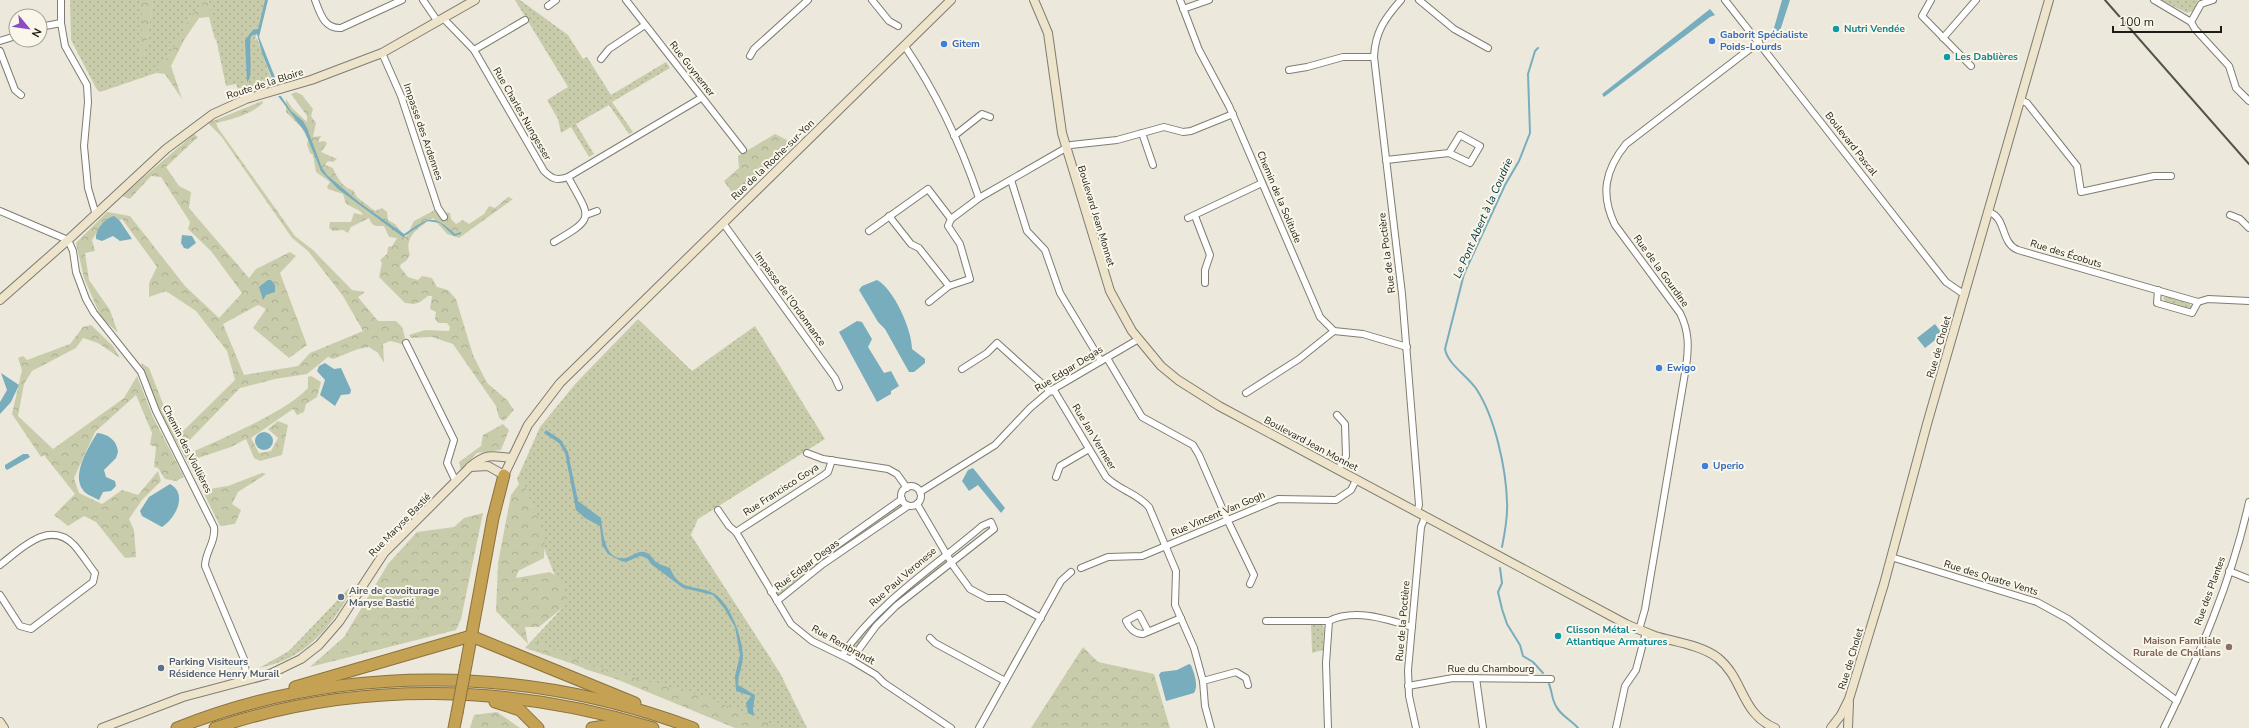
<svg xmlns="http://www.w3.org/2000/svg" width="2249" height="728" font-family="'Nunito Sans',sans-serif">
	<style>
		.grass { fill: url(#grass-dots) }
		.forest { fill: url(#forest-crowns) }
		.water { fill: #78adbd }
		.lines { fill: none; stroke-linecap: round; stroke-linejoin: round }
		.stream { stroke: #78adbd; stroke-width: 2 }
		.street-casing { stroke: #7f7c71; stroke-width: 8 }
		.secondary-casing { stroke: #7f7c71; stroke-width: 10 }
		.highway-casing { stroke: #8a723e; stroke-width: 13 }
		.street { stroke: #fff; stroke-width: 6 }
		.secondary { stroke: #eee3cb; stroke-width: 8 }
		.highway { stroke: #c5a153; stroke-width: 11 }
		.rail { stroke: #54524b; stroke-width: 2 }
		.highway-bridge-casing { stroke: #8a723e; stroke-width: 13; stroke-linecap: butt }
		.highway-bridge { stroke: #c5a153; stroke-width: 11 }
		.culture-dot { fill: #0f9aa8; stroke: #faf6e9; stroke-width: 1.5 }
		.shop-dot { fill: #3f7fe0; stroke: #faf6e9; stroke-width: 1.5 }
		.service-dot { fill: #5c6f8a; stroke: #faf6e9; stroke-width: 1.5 }
		.education-dot { fill: #8d6e63; stroke: #faf6e9; stroke-width: 1.5 }
		.labels { text-anchor: middle; dominant-baseline: central; stroke-width: 4; stroke-linejoin: round; paint-order: stroke }
		.culture-label { font-size: 10px; font-weight: bold; fill: #0d838f; stroke: #faf6e9; text-anchor: start }
		.shop-label { font-size: 10px; font-weight: bold; fill: #366cbe; stroke: #faf6e9; text-anchor: start }
		.street-label { font-size: 10px; fill: #1d1c17; stroke: #faf6e9 }
		.service-label { font-size: 10px; font-weight: bold; fill: #4e5e75; stroke: #faf6e9; text-anchor: start }
		.education-label { font-size: 10px; font-weight: bold; fill: #785e54; stroke: #faf6e9; text-anchor: end }
		.water-label { font-size: 11px; font-style: italic; fill: #023541; stroke: #faf6e9 }
	</style>
	<defs>
		<pattern id="grass-dots" width="8" height="8" patternUnits="userSpaceOnUse"><rect width="8" height="8" fill="#c9ccaa"/><path d="M2 2h.1M6 6h.1" fill="none" stroke="#acaf92" stroke-width="1.8" stroke-linecap="round"/></pattern>
		<pattern id="forest-crowns" width="20" height="18" patternUnits="userSpaceOnUse"><rect width="20" height="18" fill="#c9ccaa"/><path d="M2 6a3 3 0 1 1 6 0M12 15a3 3 0 1 1 6 0" fill="none" stroke="#acaf92"/></pattern>
	</defs>
	<rect width="100%" height="100%" fill="#ece9dc"/>
	<g class="grass">
		<path d="M70,0h72v45l-3,9 5,3 9,-57h47l4,4 -12,10 -24,45 -12,14 -56,19 -4,-4 -25,-48z"/>
		<path d="M208,0h58l-11,40 2,-2 17,49 -34,8 -4,-11 -10,2z"/>
		<path d="M515,0h5l48,35 15,24 4,-2 24,38 55,-33 4,6 -58,34 21,30 -4,2 -20,-29 -33,19 18,30 -5,3 -18,-30 -10,6 -3,-14 -11,-19 21,-13z"/>
		<path d="M2161,0h37l-5,11 -6,2z"/>
		<path d="M2166,296l24,8 2,4 -4,1 -23,-7 -2,-4z"/>
		<path d="M638,319l54,52 63,-45 70,113 -127,80 -7,16 89,138 27,55h-38l-244,-80 41,-44 -49,-125 23,-52 36,-44z"/>
		<path d="M899,503l3,2 -2,3 -123,88 -1,-4z"/>
		<path d="M945,560l2,4 -73,60 -24,31h-2l-1,-4 43,-49z"/>
		<path d="M349,588l2,3c-22,39 -46,68 -92,77l30,-17z"/>
		<path d="M1311,624h10l3,4 -1,22 -11,3z"/>
	</g>
	<g class="forest">
		<path d="M142,0h11l-9,58 -5,-4 3,-9z"/>
		<path d="M200,0h8l9,37 -2,3 -6,-23 -10,1 -15,22 -13,26 11,33 -17,-25 -9,-1 12,-15 24,-44 11,-10z"/>
		<path d="M296,92l6,3 11,14 -2,7 5,7 -3,14 8,-1 -3,6 7,-1 2,3 -6,8 16,7 -4,3 -5,-1 -3,4 8,3c3,8 11,21 20,22l4,7 18,14 7,-3 5,4 1,8 7,4 11,13 8,-16 21,-11 15,3 1,6 5,5 7,-4 6,4 15,-10 5,-8 6,2 13,-11 5,2 -54,39 -12,-4 -14,-16c-13,9 -30,18 -23,37l-4,6 -5,3 -1,3 8,10 10,3 4,-4 10,2 5,9 11,3 8,9 17,56 14,28 20,17 7,10 -10,11 -5,-3 -3,-12 -43,-62 -21,-7 -21,1 -2,-3 16,-5 24,1 1,-4 -3,-4h-9l-3,-4 1,-7 -6,-3 2,-13h-4l-8,6 -6,2 -9,-1 -26,-26 3,-14 -2,-3 7,-6 1,-7 4,-1 5,-8 -8,-1 -5,-11c-8,0 -12,1 -15,-8l-18,9 -3,6 -5,-3 -10,1 -4,-3 1,-6h21l3,-9 9,2 -3,-4 -14,-7 -3,-10 -15,-5 -1,-2 3,-5 -14,-10 -3,-17 -3,-2 -3,-9 1,-4 -6,-12 -16,-16v-13l6,9 15,14v-6l-16,-22z"/>
		<path d="M262,101l1,2c-13,12 -30,16 -47,20l2,5 77,108 18,14 39,40 13,2 -7,5 20,24h18l6,6 4,14 -4,3 -12,-3 -7,3 1,19 -6,-10 -9,-6 -11,2 -25,10 -5,-2 -21,17 -32,5 -35,9 -54,56 6,8c31,-14 94,-40 116,-64v-11l3,-1 10,6 -4,15 -11,7 -2,8 -7,3 -4,-6 -42,29 8,15 12,-2 7,-13 -10,-9 10,-8 10,4 -6,30 -22,6 -6,-3 -8,-19 -15,8 -36,12 14,30 19,-3 34,-13 4,1 -28,18 -6,12 9,6 -6,14 -15,2 -24,-49 -38,-68 -17,-46 8,5 20,51 11,15 55,-54 -8,-29 -31,-40 -30,-20 -17,6v-14l8,-16 -35,-48 -23,10 -7,11 3,11 -10,2 4,27 21,30 8,23 -17,-16 -17,-39 -8,-35 31,-31 23,4 55,70 34,32 23,-25 -31,-42 -23,-22 2,-7 -29,-45 -10,-1 -21,23 -8,-3 72,-62 4,3 -32,30 13,19 12,6 -2,16 60,70 7,-9 34,-17 6,4 -16,17 27,72 -18,13 -36,-30 13,-19 -8,-4 -35,19 21,51 54,-9 12,-13 53,-22 -20,-35 -35,-45 -16,-13 -71,-102 -13,-13z"/>
		<path d="M775,134l20,10 -60,53 -11,-16 15,-13 -1,-12z"/>
		<path d="M91,325l22,21 7,12 -22,-15 -15,-5 -7,10 -44,23 -8,13 -6,32 35,33 71,-51 13,-22 16,41 31,60 -8,4 -11,-2 -7,-11 -4,-1 2,-20 -6,-2 2,-12 -16,-38 -41,37 -21,46 5,15 23,11 20,-14 16,5 20,-24 3,10 -19,19 -13,19 5,11 2,27 -11,1 -29,-36 -12,-6 -16,10 -14,-11 21,-21 -31,-39 -3,2 -29,-43 10,-44 -4,-12 5,-2 4,4 43,-16 13,-17z"/>
		<path d="M503,424l6,6 -8,20 -24,3 -16,17 -2,-8 22,-16 2,-11z"/>
		<path d="M522,480l23,55 -1,23 -26,13 -2,7 34,-6 12,8 5,24 -28,23h-14l3,17 -32,-33 2,-48 13,-68z"/>
		<path d="M483,513l-22,106 -5,11 -146,37 34,-30 44,-73 29,-32 37,-5 10,-9z"/>
		<path d="M535,642l57,24 116,32 71,30h-44l-119,-49 -28,-9 -56,-23z"/>
		<path d="M1083,647l15,15 56,12 16,54h-139z"/>
		<path d="M497,712l23,16h-50l4,-13z"/>
	</g>
	<g class="water">
		<path d="M265,0h3l-9,37 19,48 -3,1 -13,-33 -5,-19 -6,2c-3,10 3,43 -4,46l-2,-42 8,-10 5,-1z"/>
		<path d="M1782,0h8l-11,34 -5,-6z"/>
		<path d="M1710,9l5,6 -5,2 -106,80 -2,-3z"/>
		<path d="M278,96h3l10,15 12,10 4,7 15,40 5,7 33,28 44,31c24,-16 27,-22 51,0l6,-2v2l-7,2 -14,-13 -13,-2 -24,16 -65,-48 -17,-18 -16,-39z"/>
		<path d="M114,216l6,5 12,18 -12,2 -7,-5 -11,5 -6,-2c-1,-9 9,-21 18,-23z"/>
		<path d="M182,235l10,1 4,7 -8,6 -4,-1 -3,-5z"/>
		<path d="M268,280h3l4,5v7l-9,3 -3,5 -4,-13z"/>
		<path d="M877,280c17,9 35,50 35,69l13,10v4l-11,9h-5l-24,-43 -7,-7 -19,-32 3,-4z"/>
		<path d="M857,321l5,1 10,17 -4,8 16,26 7,-2 8,15 -8,5v3l-14,8 -38,-70z"/>
		<path d="M1935,324l6,8 -2,5 -14,11 -8,-10z"/>
		<path d="M325,363l9,6 7,-1 10,22 -1,4 -9,1 -6,11 -15,-11 5,-15 -8,-9 2,-5z"/>
		<path d="M1,373l18,12 -8,17 -11,12v-12l7,-12z"/>
		<path d="M546,430l15,10 7,12 10,49 23,17c2,14 3,44 25,40 7,-2 11,-7 18,-6 6,1 8,6 12,10 4,3 10,4 14,6 10,24 24,16 43,25 17,9 29,44 30,62 0,10 -5,20 -5,30l17,10 -2,14 1,7 -6,-3 -2,-10 5,-7 -15,-5 -1,-15 5,-21 -5,-28 -11,-19 -11,-13 -30,-7 -32,-24 -4,-6 -7,-2 -14,6 -5,-1 -13,-7 -6,-9 -2,-19 -15,-8 -9,-8 -11,-57 -6,-10 -15,-10z"/>
		<circle cx="264" cy="441" r="9"/>
		<path d="M97,433c11,1 20,7 21,19l-2,6 -12,12 2,7 9,4 1,5 -5,5 -8,1 -4,8c-5,-3 -13,-5 -16,-10 -12,-16 6,-43 14,-57z"/>
		<path d="M23,454h5l2,3 -23,13 -2,-2v-3z"/>
		<path d="M973,468l32,40 -4,5 -23,-28 -9,6 -7,-10 6,-11z"/>
		<path d="M170,484c18,10 6,34 -8,43l-20,-11 -2,-5 9,-14z"/>
		<path d="M1189,664l2,1c3,8 8,21 3,28l-28,8 -7,-26 2,-3 16,-2z"/>
	</g>
	<g class="lines">
		<g class="stream">
			<path d="M1502,547c3,-15 6,-30 5,-45 -1,-34 -12,-84 -30,-112 -9,-14 -29,-25 -32,-41l19,-75 41,-89 14,-24 11,-28 -2,-59 7,-23 3,-3"/>
			<path d="M1500,568l2,15 -4,9 4,17 5,15 13,21 3,11 10,6 10,11"/>
			<path d="M1549,684c3,7 3,16 7,22 4,9 15,14 22,22"/>
		</g>
		<defs>
			<g id="street">
				<path d="M61,0v23l4,23 22,39 1,17 -4,44 4,42 8,27"/>
				<path d="M315,0c5,13 9,29 26,28l61,-28"/>
				<path d="M423,0l15,22"/>
				<path d="M626,0l117,150"/>
				<path d="M872,0l17,21 9,5"/>
				<path d="M1180,0l19,50 30,56 91,211 14,14 29,3 44,13"/>
				<path d="M1401,0c-16,18 -26,32 -27,57l28,237 17,211 -2,7"/>
				<path d="M1419,0l35,29 34,19"/>
				<path d="M1725,0l221,282 19,13"/>
				<path d="M1931,0l-9,16 49,50"/>
				<path d="M2154,0l37,22"/>
				<path d="M2213,0l-12,4 -10,18 4,7 34,37 7,22 13,13"/>
				<path d="M548,6l8,-6"/>
				<path d="M1183,9l26,-9"/>
				<path d="M444,19l30,31 70,121c8,8 13,10 24,6l133,-79"/>
				<path d="M40,27l21,-4"/>
				<path d="M1943,38l33,-38"/>
				<path d="M0,41l16,-5"/>
				<path d="M904,45c32,47 57,100 75,153"/>
				<path d="M474,50l51,-30"/>
				<path d="M0,51l15,39 6,5"/>
				<path d="M382,53l19,43 37,112 6,9"/>
				<path d="M750,56l4,-7 54,-49"/>
				<path d="M601,59l8,-10 36,-24"/>
				<path d="M1289,70l18,-3 36,-10h31"/>
				<path d="M2021,100l6,3 50,63 4,26 73,-16h17"/>
				<path d="M1142,133l11,32"/>
				<path d="M954,136l28,-22 8,3"/>
				<path d="M1386,160l63,-7 21,10 10,-17 -20,-11 -11,18"/>
				<path d="M1011,180l16,51 18,19 15,43 41,68"/>
				<path d="M0,211l68,29 5,11 3,21 10,27 8,14 47,59 15,39 58,116c2,15 -9,25 -9,39l39,93 3,20"/>
				<path d="M1989,212c18,6 11,31 29,38l180,52 10,-3 41,2"/>
				<path d="M586,215l11,-4"/>
				<path d="M2230,215l10,4 9,9"/>
				<path d="M889,216l22,28 8,4 30,38 -20,16"/>
				<path d="M1195,216l15,39 -5,15v13"/>
				<path d="M1188,218l74,-35"/>
				<path d="M951,219l28,-21 92,-53 46,-5 47,-13 19,5 8,-1 42,-17"/>
				<path d="M723,223l112,155 4,9"/>
				<path d="M869,231l59,-42 23,30 -3,7 12,18 10,35 -21,7"/>
				<path d="M554,242c43,-25 36,-24 14,-65"/>
				<path d="M2158,290l-1,13 35,10 6,-11"/>
				<path d="M406,343l48,97 -7,23 9,19"/>
				<path d="M1107,358l35,59 51,28 6,10 27,62 28,58 -4,9"/>
				<path d="M962,369l25,-16 10,-10 53,48 5,1 51,85c13,13 31,16 43,30l27,64 -1,34 19,43 9,33 2,25 6,22"/>
				<path d="M1246,393l53,-34 35,-28"/>
				<path d="M1337,415l8,9 1,32 -8,14"/>
				<path d="M807,453l16,6 65,10 9,5 10,14"/>
				<path d="M1056,477l4,-11 29,-17"/>
				<circle cx="911" cy="496" r="10"/>
				<path d="M920,492l75,-47 35,-37 20,-17 87,-51"/>
				<path d="M917,504l37,63 16,22 17,9h18l36,20"/>
				<path d="M718,510l11,16 7,6 55,92 21,17 39,19 25,15 8,8 67,45"/>
				<path d="M736,532l88,-57 4,-3 4,-12"/>
				<path d="M1891,557l146,45 31,17 109,82"/>
				<path d="M0,565c21,-16 49,-46 74,-20 8,9 14,19 21,28l-2,9 -62,47 -11,-3 -20,-31"/>
				<path d="M1081,568l27,-11 34,-1 136,-57 58,1 15,-10 5,-10"/>
				<path d="M2229,571l20,8"/>
				<path d="M771,592l131,-93"/>
				<path d="M777,601l46,-37 85,-58"/>
				<path d="M1266,621h63c25,-13 58,-2 83,6"/>
				<path d="M1639,630l6,-21 41,-242c3,-20 3,-36 -6,-54l-65,-88c-15,-31 -10,-55 11,-81l133,-102"/>
				<path d="M1148,631l-9,-17 -13,7c3,7 9,13 17,13l38,-16"/>
				<path d="M930,638l5,5 70,38"/>
				<path d="M842,655c39,-55 91,-87 140,-129l9,-4 3,7 -98,77 -20,20 -25,34"/>
				<path d="M1476,678l7,50"/>
				<path d="M1203,681l33,-9 10,6 2,7"/>
				<path d="M1408,686l45,-8 98,1"/>
				<path d="M979,728l82,-147 10,-9"/>
				<path d="M1328,728l-2,-65 3,-42"/>
				<path d="M1416,728l-7,-32 -1,-26 13,-143 4,-10"/>
				<path d="M1616,728l9,-42 11,-16 10,-38"/>
				<path d="M2164,728c35,-72 68,-148 85,-226"/>
			</g>
			<g id="secondary">
				<path d="M1034,0l14,33 14,100 48,158 22,40 29,35 17,14 41,26 407,218c9,4 19,8 29,12 20,6 46,9 63,22 26,21 23,56 57,70"/>
				<path d="M0,300l68,-60 98,-91 47,-35 33,-15 65,-19 71,-27 93,-53"/>
				<path d="M470,467l18,-1 16,9 24,-50 32,-42 391,-383"/>
				<path d="M0,722l4,6"/>
				<path d="M102,728l81,-31 87,-23 31,-15 18,-14 20,-23 45,-69 86,-86c15,-13 21,-12 41,-9"/>
				<path d="M1831,728l10,-13 8,-16 35,-115 43,-160 122,-424"/>
				<path d="M1848,728l1,-25"/>
			</g>
			<g id="highway">
				<path d="M466,665l27,-147 11,-43"/>
				<path d="M295,687l176,-51 164,67"/>
				<path d="M495,702l25,8 18,18"/>
				<path d="M177,728c165,-66 352,-62 516,0"/>
				<path d="M215,728c142,-48 296,-44 438,0"/>
				<path d="M454,728l3,-15"/>
				<path d="M592,728l20,-3 19,3"/>
			</g>
		</defs>
		<use href="#street" class="street-casing"/>
		<use href="#secondary" class="secondary-casing"/>
		<use href="#highway" class="highway-casing"/>
		<use href="#street" class="street"/>
		<use href="#secondary" class="secondary"/>
		<use href="#highway" class="highway"/>
		<path class="rail" d="M2105,0l144,164"/>
		<defs>
			<path id="highway-bridge" d="M457,713l9,-48"/>
		</defs>
		<use href="#highway-bridge" class="highway-bridge-casing"/>
		<use href="#highway-bridge" class="highway-bridge"/>
	</g>
	<g class="culture-dot">
		<circle cx="1836" cy="29" r="4"/>
		<circle cx="1947" cy="57" r="4"/>
		<circle cx="1558" cy="636" r="4"/>
	</g>
	<g class="shop-dot">
		<circle cx="1712" cy="41" r="4"/>
		<circle cx="944" cy="44" r="4"/>
		<circle cx="1659" cy="368" r="4"/>
		<circle cx="1705" cy="466" r="4"/>
	</g>
	<g class="service-dot">
		<circle cx="341" cy="597" r="4"/>
		<circle cx="161" cy="668" r="4"/>
	</g>
	<circle class="education-dot" cx="2229" cy="647" r="4"/>
	<g class="labels">
		<g class="culture-label">
			<text x="1844" y="29">Nutri Vendée</text>
			<text x="1955" y="57">Les Dablières</text>
			<text x="1566" y="630">Clisson Métal -<tspan x="1566" dy="12">Atlantique Armatures</tspan></text>
		</g>
		<g class="shop-label">
			<text x="1720" y="35">Gaborit Spécialiste<tspan x="1720" dy="12">Poids-Lourds</tspan></text>
			<text x="952" y="44">Gitem</text>
			<text x="1667" y="368">Ewigo</text>
			<text x="1713" y="466">Uperio</text>
		</g>
		<g class="street-label">
			<text transform="translate(692 69) rotate(52)">Rue Guynemer</text>
			<text transform="translate(265 84) rotate(-18)">Route de la Bloire</text>
			<text transform="translate(522 114) rotate(60)">Rue Charles Nungesser</text>
			<text transform="translate(423 132) rotate(71)">Impasse des Ardennes</text>
			<text transform="translate(1851 144) rotate(52)">Boulevard Pascal</text>
			<text transform="translate(773 160) rotate(-44)">Rue de la Roche-sur-Yon</text>
			<text transform="translate(1279 197) rotate(67)">Chemin de la Solitude</text>
			<text transform="translate(1096 216) rotate(73)">Boulevard Jean Monnet</text>
			<text transform="translate(1387 253) rotate(-97)">Rue de la Poctière</text>
			<text transform="translate(2066 254) rotate(17)">Rue des Écobuts</text>
			<text transform="translate(1661 271) rotate(54)">Rue de la Gourdine</text>
			<text transform="translate(790 299) rotate(54)">Impasse de l'Ordonnance</text>
			<text transform="translate(1939 347) rotate(-74)">Rue de Cholet</text>
			<text transform="translate(1069 369) rotate(-32)">Rue Edgar Degas</text>
			<text transform="translate(1094 437) rotate(59)">Rue Jan Vermeer</text>
			<text transform="translate(1311 444) rotate(28)">Boulevard Jean Monnet</text>
			<text transform="translate(187 449) rotate(63)">Chemin des Viollières</text>
			<text transform="translate(781 490) rotate(-33)">Rue Francisco Goya</text>
			<text transform="translate(1218 514) rotate(-23)">Rue Vincent Van Gogh</text>
			<text transform="translate(400 525) rotate(-46)">Rue Maryse Bastié</text>
			<text transform="translate(807 565) rotate(-37)">Rue Edgar Degas</text>
			<text transform="translate(903 577) rotate(-41)">Rue Paul Veronese</text>
			<text transform="translate(1991 578) rotate(17)">Rue des Quatre Vents</text>
			<text transform="translate(2210 591) rotate(-70)">Rue des Plantes</text>
			<text transform="translate(1403 621) rotate(-85)">Rue de la Poctière</text>
			<text transform="translate(843 645) rotate(29)">Rue Rembrandt</text>
			<text transform="translate(1851 659) rotate(-73)">Rue de Cholet</text>
			<text x="1491" y="669">Rue du Chambourg</text>
		</g>
		<g class="service-label">
			<text x="349" y="591">Aire de covoiturage<tspan x="349" dy="12">Maryse Bastié</tspan></text>
			<text x="169" y="662">Parking Visiteurs<tspan x="169" dy="12">Résidence Henry Murail</tspan></text>
		</g>
		<g class="education-label">
			<text x="2221" y="641">Maison Familiale<tspan x="2221" dy="12">Rurale de Challans</tspan></text>
		</g>
		<g class="water-label">
			<text transform="translate(1483 218) rotate(-66)">Le Pont Abert à la Coudrie</text>
		</g>
	</g>
	<g transform="translate(28 28) rotate(119)"><circle r="19" fill="#faf6e9" stroke="#a29f95"/>
	<path d="M0-3L7 15L0 10L-7 15Z" fill="#894cc2"/>
	<text y="-6" font-size="11" font-weight="bold" text-anchor="middle" fill="#1d1c17">N</text>
	</g>
	<path d="M2113 26v6h108v-6" fill="none" stroke="#1d1c17" stroke-width="2"/>
	<text x="2119" y="26" font-size="12" fill="#1d1c17" stroke="#faf6e9" stroke-width="3" paint-order="stroke">100 m</text>
</svg>
